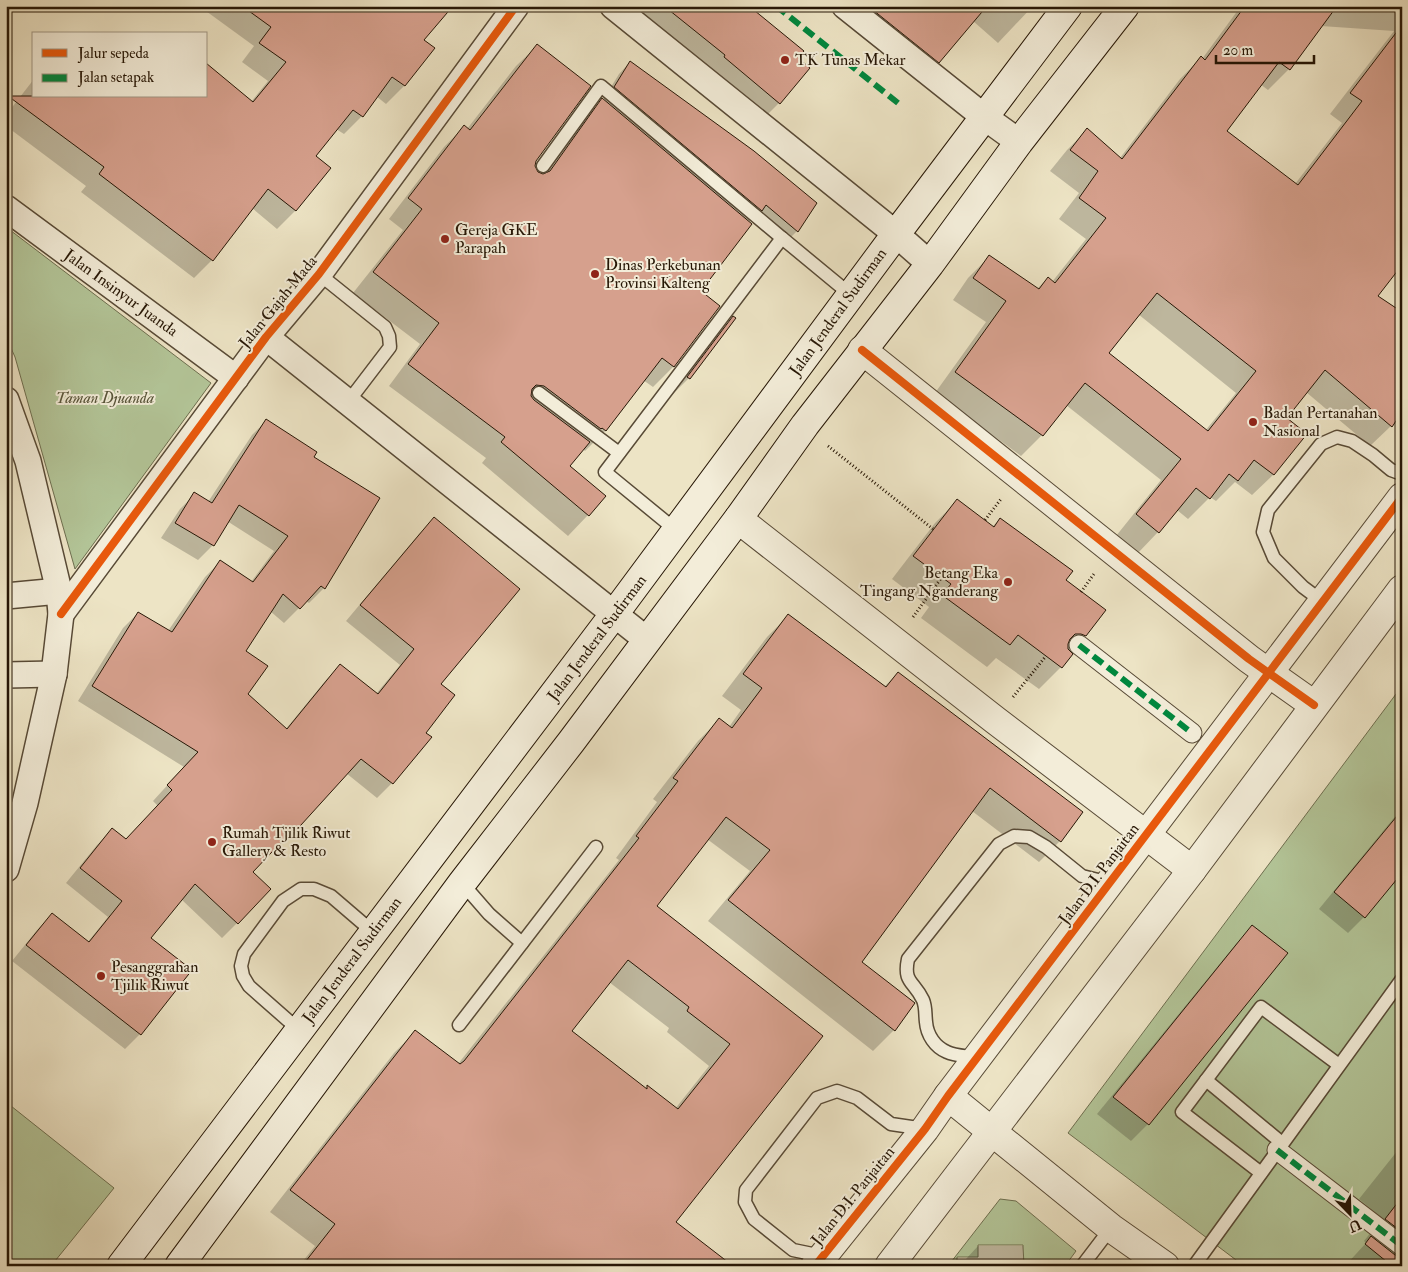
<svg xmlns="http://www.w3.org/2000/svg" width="1408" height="1272" font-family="'IM FELL Double Pica',serif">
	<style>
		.green { fill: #b3c598; stroke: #6d6e4f }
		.shadow { fill: #0003; fill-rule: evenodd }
		.building { fill: #d6a08d; stroke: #271706; fill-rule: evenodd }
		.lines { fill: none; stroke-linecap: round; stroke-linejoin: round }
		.service-casing { stroke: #584a36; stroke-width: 15 }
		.pedestrian-casing { stroke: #584a36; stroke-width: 21 }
		.minor-casing { stroke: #584a36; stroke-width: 28 }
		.tertiary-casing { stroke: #584a36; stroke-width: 30 }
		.secondary-casing { stroke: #271706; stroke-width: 30 }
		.path { stroke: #271706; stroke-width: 3; stroke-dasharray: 1 2.5; stroke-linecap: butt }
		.service { stroke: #f3edd9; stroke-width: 12 }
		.pedestrian { stroke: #f3edd9; stroke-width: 19 }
		.minor { stroke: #f3edd9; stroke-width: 25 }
		.tertiary { stroke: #f3edd9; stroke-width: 28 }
		.secondary { stroke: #f3edd9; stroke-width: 28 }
		.quiet { stroke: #00873e; stroke-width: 6; stroke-dasharray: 12 6; stroke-linecap: butt }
		.cycleway-casing { stroke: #f3edd9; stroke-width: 11 }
		.cycleway { stroke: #e8590c; stroke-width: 8 }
		.poi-dot { fill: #8f2418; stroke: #f3edd9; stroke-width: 2 }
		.labels { text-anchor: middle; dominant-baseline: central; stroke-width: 4; stroke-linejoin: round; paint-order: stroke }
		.poi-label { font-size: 16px; fill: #271706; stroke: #f3edd9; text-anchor: start }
		.street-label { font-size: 16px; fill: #271706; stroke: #f3edd9 }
		.park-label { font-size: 16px; font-style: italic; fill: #585439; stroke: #f3edd9 }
	</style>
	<rect width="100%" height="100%" fill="#ede4c5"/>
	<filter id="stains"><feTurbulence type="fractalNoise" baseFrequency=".004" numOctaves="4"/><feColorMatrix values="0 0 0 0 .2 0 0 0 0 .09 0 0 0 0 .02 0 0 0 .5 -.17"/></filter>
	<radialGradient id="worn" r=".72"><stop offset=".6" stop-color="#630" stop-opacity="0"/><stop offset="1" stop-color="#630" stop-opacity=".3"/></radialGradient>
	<g class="green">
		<path d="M6,227l205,156 -136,186 -60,-212 -9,-20z"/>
		<path d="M1402,686v580h-158l-176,-133z"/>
		<path d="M6,1102l108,86 -63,78h-45z"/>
		<path d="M1000,1199l16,2 60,50 -11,15h-41l-1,-21h-45v12h-21v9h-9z"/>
	</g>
	<g class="shadow">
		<path d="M199,6h253l-30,34 11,8 -29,38 -18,18 -10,-8 -14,20 -18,18 -8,-5 -22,27 15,12 -34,43 -18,18 -25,-21 -40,52 -18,18 -113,-86 5,-6 -80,-60v-11l28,-36v17l217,6 17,-21 -26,-19 12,-16z"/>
		<path d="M630,6h116l50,52 -17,45 -15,15z"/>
		<path d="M849,6h184l-35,37 -25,-22 -35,41 -20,20 -64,-51 9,-14z"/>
		<path d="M1241,6h161v257l-26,33 15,130 -21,20 -64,-54 -21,27 20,16 -32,40 -21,20 -17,-13 -19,19 -6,-4 -22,22 -11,-9 -19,22 -20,21 -22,-17 45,-56 -95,-75 -24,30 -21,21 -86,-63 51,-71 -33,-22 15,-22 21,-21 48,32 11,-11 4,4 34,-43 -27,-20 20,-26 -29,-22 17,-21 20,-20 33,28 60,-79 21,-21 1,1zM1321,26l73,5 -64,83 12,9 -47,61 -70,-53 35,-47 8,6 21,-21zM1138,314l98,79 -31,38 -98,-77z"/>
		<path d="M537,46l-2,115 -1,5 3,7 5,2 40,-55 21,-20 16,-26 11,-12 167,169 -11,11 -31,-26 -6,6 -50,70 19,14 -45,61 -20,20 -10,-7 -37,50 -21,21 -2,-2 -15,17 20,49 -20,21 -86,-73 4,-5 -97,-72 31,-42 -67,-51 50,-63 -14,-11 55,-72 20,-20 3,2 49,-63z"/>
		<path d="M6,92l4,3 -4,5z"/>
		<path d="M733,318l-44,60 -22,22h-1l45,-60z"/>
		<path d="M267,420l45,38 12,130 -15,15 -3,-2 -22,22 -14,-12 -26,40 2,43 39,36 41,-50 14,-14 36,28 24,-29 -54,-44 73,-87 15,-15 5,165 -14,49 5,4 -38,46 -15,15 -31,-25 -56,62 -15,15 -1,-1 -23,23 -14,51 -15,15 -41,-39 -31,39 41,32 -51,64 -15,15 -113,-88 25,-31 15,-15 35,28 21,-26 -42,-34 31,-38 15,-15 13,11 33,-35 -5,-5 31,-34 -106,-66 45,-73 15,-15 30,18 37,-54 15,-15 31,20 23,-31 -47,-30 -14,24 -15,15 -37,-22 19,-29 15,-15 13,8 44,-67z"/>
		<path d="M957,501l35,26 8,-8 64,61 21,55 -16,17 2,2 -10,13 -22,22 -43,-31 -9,9 -66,-49 8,-11 -37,-28 43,-56z"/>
		<path d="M6,546l3,23 -3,3z"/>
		<path d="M788,616l96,71 14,-14 184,139 -22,29 -21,21 -67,-51 -112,151 34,68 -21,21 -165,-130 42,-50 -43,-32 -51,68 165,129 -147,186 57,44h-432l16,-20 -45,-34 124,-159 21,-21 43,32 161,-204 -3,-2 41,-56 -4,-3 45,-58 21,-21 10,7 12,-17 -19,-14 45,-59zM609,982l60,46 -2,4 42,34 -34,43 -28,-22 -2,2 -74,-58z"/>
		<path d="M1402,808v63l-38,46 -16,16 -29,-24z"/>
		<path d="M1253,927l33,26 -138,171 -17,17 -34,-27 139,-170z"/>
		<path d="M1402,1145v121h-57l21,-23 -2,-2 18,-23 -23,-19z"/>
		<path d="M978,1246h45v20h-73l7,-7h9z"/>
	</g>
	<g class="building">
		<path d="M242,6h211l-29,34 11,8 -30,38 -13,-9 -29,40 -10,-7 -37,46 15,12 -35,43 -28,-22 -55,72 -114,-87 5,-7 -96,-71h198v-33l47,39 33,-40 -27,-19 12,-16z"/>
		<path d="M664,6h85l55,45 -6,7 12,10 -30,36 -56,-47 1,-2z"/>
		<path d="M868,6h119l-48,57z"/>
		<path d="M1245,6h92l-47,64 -11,-8 -52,69 71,54 64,-84 -12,-8 52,-68v240l-24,31 24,16v100l-10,15 -67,-57 -38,48 20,16 -33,41 -20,-15 -16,21 -9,-7 -19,25 -14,-11 -37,45 -23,-19 45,-55 -96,-76 -42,53 -88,-64 51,-71 -33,-23 16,-23 50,34 9,-12 7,6 51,-65 -27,-20 19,-27 -28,-21 17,-22 35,31 79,-103 4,4zM1157,293l99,78 -48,60 -99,-78z"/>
		<path d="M537,44l54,42 -55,75 -1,5 3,6 5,2 7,-3 52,-73 150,126 -51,67 19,15 -46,61 -12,-9 -56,73 -4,-3 -1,1 -57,-43 -8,-1 -4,4 -1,7 3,4 56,42 -20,24 36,30 -17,20 -88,-74 4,-5 -97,-73 31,-41 -66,-51 49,-63 -14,-11 56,-73 6,5z"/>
		<path d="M630,61l124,90 63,52 -19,29 -32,-27 -4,6 -148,-124z"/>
		<path d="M733,316l3,2 -46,61 -3,-2z"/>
		<path d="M266,419l51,33 -3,5 66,41 -55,91 -4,-3 -21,23 -17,-15 -37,57 22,15 -20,28 39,35 53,-65 38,30 36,-45 -54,-44 74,-88 86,72 -79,95 14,11 -29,38 6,4 -39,47 -32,-25 -70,77 -2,-2 -36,38 18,17 -33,35 -43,-40 -44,54 41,32 -51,65 -115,-90 26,-32 37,29 33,-41 -42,-33 32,-40 14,11 46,-49 -5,-5 31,-33 -106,-66 46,-74 34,20 48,-72 33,22 35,-46 -49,-31 -25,41 -39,-23 19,-31 18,11z"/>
		<path d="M957,499l37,28 6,-9 73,53 -7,9 40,30 -20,26 -5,-2h-6l-5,5 -2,5v5l5,5 -11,14 -44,-33 -8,10 -68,-50 9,-11 -38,-28z"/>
		<path d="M788,614l98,73 12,-15 185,140 -22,30 -71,-54 -128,174 53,41 -20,28 -167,-131 42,-50 -44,-33 -69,89 166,130 -147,186 57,44h-431l33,-42 -45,-34 125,-160 45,34 4,-3 175,-223 -3,-2 42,-55 -5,-3 46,-60 13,10 30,-40 -19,-14zM628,960l61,47 -2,4 43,33 -52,65 -31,-24v4l-75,-58z"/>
		<path d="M1402,810v63l-37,45 -31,-26z"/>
		<path d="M1252,925l36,28 -139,172 -36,-28z"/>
		<path d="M1402,1197v35l-17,-13z"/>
		<path d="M1371,1236l24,19 7,2v9h-10l-27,-22z"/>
	</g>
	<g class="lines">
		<defs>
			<g id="service">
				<path d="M543,166l58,-80 181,152"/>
				<path d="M319,274l66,53 4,9 1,11 -42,55"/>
				<path d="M539,393l80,60"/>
				<path d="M677,531l-72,-59 177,-234 69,57"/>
				<path d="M1323,602l-20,-15 -29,-29 -11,-26 5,-22 53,-66 16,-7 15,4 21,14 18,15 11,4"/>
				<path d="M462,883l27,31 33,29"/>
				<path d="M459,1025l137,-178"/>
				<path d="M300,1031l-51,-45 -6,-10 -2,-10 3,-12 39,-53 18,-12h13l17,7 42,36"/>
				<path d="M977,1058c-9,-2 -22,-2 -30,-6 -12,-5 -20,-17 -21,-30 -1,-8 0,-15 -3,-22 -9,-19 -20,-17 -15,-41l91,-115 15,-8 15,1 17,10 36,29 28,7"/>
				<path d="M1206,1080l76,63"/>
				<path d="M1261,1173l-79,-61 79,-105 78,58"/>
				<path d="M822,1256l-29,-6 -39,-31 -9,-17 1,-12 71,-92 20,-7 20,7 34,26 34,5"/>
				<path d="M1082,1266l29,-38"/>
				<path d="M1194,1266l208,-287"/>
			</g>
			<g id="pedestrian">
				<path d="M1079,645l113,88"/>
				<path d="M1277,1150l125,96"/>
			</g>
			<g id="minor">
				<path d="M613,6l283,228 34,30"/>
				<path d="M845,6l138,110 36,26"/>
				<path d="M6,208l230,170"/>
				<path d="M266,337l381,303"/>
				<path d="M6,400l22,61 31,130 2,23 -7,60 -29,129 -19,66"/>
				<path d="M6,596l53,-5"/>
				<path d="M61,614l205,-277 53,-63 197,-268"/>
				<path d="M6,675l48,-1"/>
			</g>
			<g id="tertiary">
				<path d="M862,350l387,309 65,46"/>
				<path d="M738,519l257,201 197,150"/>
				<path d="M948,1096l163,132 54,38"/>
				<path d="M815,1266l110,-137 23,-33 454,-599"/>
				<path d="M889,1266l303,-396 210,-281"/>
			</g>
			<g id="secondary">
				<path d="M121,1266l494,-653 281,-379 172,-228"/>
				<path d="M179,1266l283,-383 109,-141 167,-223 67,-94 125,-161 89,-122 106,-136"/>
			</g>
		</defs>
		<use href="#service" class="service-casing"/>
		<use href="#pedestrian" class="pedestrian-casing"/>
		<use href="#minor" class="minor-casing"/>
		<use href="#tertiary" class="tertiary-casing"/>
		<use href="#secondary" class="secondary-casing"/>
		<g class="path">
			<path d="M828,446l105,83"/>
			<path d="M985,520l16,-21"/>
			<path d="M1081,592l13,-18"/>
			<path d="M913,617l29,-40"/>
			<path d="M1013,697l33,-41"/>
		</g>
		<use href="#service" class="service"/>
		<use href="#pedestrian" class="pedestrian"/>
		<use href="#minor" class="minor"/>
		<use href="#tertiary" class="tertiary"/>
		<use href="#secondary" class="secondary"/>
		<g class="quiet">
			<path d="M776,6l122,97"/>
			<path d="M1079,645l113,88"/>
			<path d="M1277,1150l125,96"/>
		</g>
		<defs>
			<g id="cycleway">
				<path d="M862,350l387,309 65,46"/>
				<path d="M61,614l205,-277 53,-63 197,-268"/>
				<path d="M815,1266l110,-137 23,-33 454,-599"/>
			</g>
		</defs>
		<use href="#cycleway" class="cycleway-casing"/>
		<use href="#cycleway" class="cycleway"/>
	</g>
	<g class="poi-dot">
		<circle cx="785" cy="60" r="5"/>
		<circle cx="445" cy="239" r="5"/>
		<circle cx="595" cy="274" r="5"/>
		<circle cx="1253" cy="422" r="5"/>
		<circle cx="1008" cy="582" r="5"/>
		<circle cx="212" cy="842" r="5"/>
		<circle cx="101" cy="976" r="5"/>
	</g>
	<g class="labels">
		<g class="poi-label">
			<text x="795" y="60">TK Tunas Mekar</text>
			<text x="455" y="230">Gereja GKE<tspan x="455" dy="18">Parapah</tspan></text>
			<text x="605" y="265">Dinas Perkebunan<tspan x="605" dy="18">Provinsi Kalteng</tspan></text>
			<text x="1263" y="413">Badan Pertanahan<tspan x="1263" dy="18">Nasional</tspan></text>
			<text x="998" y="573" text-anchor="end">Betang Eka<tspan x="998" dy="18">Tingang Nganderang</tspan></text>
			<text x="222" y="833">Rumah Tjilik Riwut<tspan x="222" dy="18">Gallery &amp; Resto</tspan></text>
			<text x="111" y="967">Pesanggrahan<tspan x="111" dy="18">Tjilik Riwut</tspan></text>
		</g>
		<g class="street-label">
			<text transform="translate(121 293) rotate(36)">Jalan Insinyur Juanda</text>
			<text transform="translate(278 302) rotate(-51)">Jalan Gajah Mada</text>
			<text transform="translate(838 312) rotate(-54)">Jalan Jenderal Sudirman</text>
			<text transform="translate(597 638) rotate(-53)">Jalan Jenderal Sudirman</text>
			<text transform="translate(1099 874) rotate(-53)">Jalan D.I. Panjaitan</text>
			<text transform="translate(352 960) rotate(-53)">Jalan Jenderal Sudirman</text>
			<text transform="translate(853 1196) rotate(-51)">Jalan D.I. Panjaitan</text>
		</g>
		<g class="park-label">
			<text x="105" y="398">Taman Djuanda</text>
		</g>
	</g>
	<rect width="1408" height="1272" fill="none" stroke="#ede4c5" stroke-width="25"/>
	<rect x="8" y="8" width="1393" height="1257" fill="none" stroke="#271706" stroke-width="2.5"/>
	<rect x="12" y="12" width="1383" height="1247" fill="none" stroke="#271706"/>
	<rect x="32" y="32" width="175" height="65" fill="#f3edd9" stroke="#a19785"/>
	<rect x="42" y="49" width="25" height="8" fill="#e8590c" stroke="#a19785"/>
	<text x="78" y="58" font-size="15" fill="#271706">Jalur sepeda</text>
	<rect x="42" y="74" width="25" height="8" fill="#00873e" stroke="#a19785"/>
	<text x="78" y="82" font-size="15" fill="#271706">Jalan setapak</text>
	<g transform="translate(1350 1214) rotate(157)" stroke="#f3edd9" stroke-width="4" paint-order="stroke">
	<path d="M0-4L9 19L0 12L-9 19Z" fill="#271706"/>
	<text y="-8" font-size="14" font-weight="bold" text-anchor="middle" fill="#271706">U</text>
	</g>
	<path d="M1216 55v8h98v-8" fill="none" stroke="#271706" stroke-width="2.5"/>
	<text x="1223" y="55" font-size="15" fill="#271706" stroke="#f3edd9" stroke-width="4" paint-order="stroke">20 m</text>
	<rect width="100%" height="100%" filter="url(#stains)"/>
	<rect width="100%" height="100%" fill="url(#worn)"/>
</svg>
